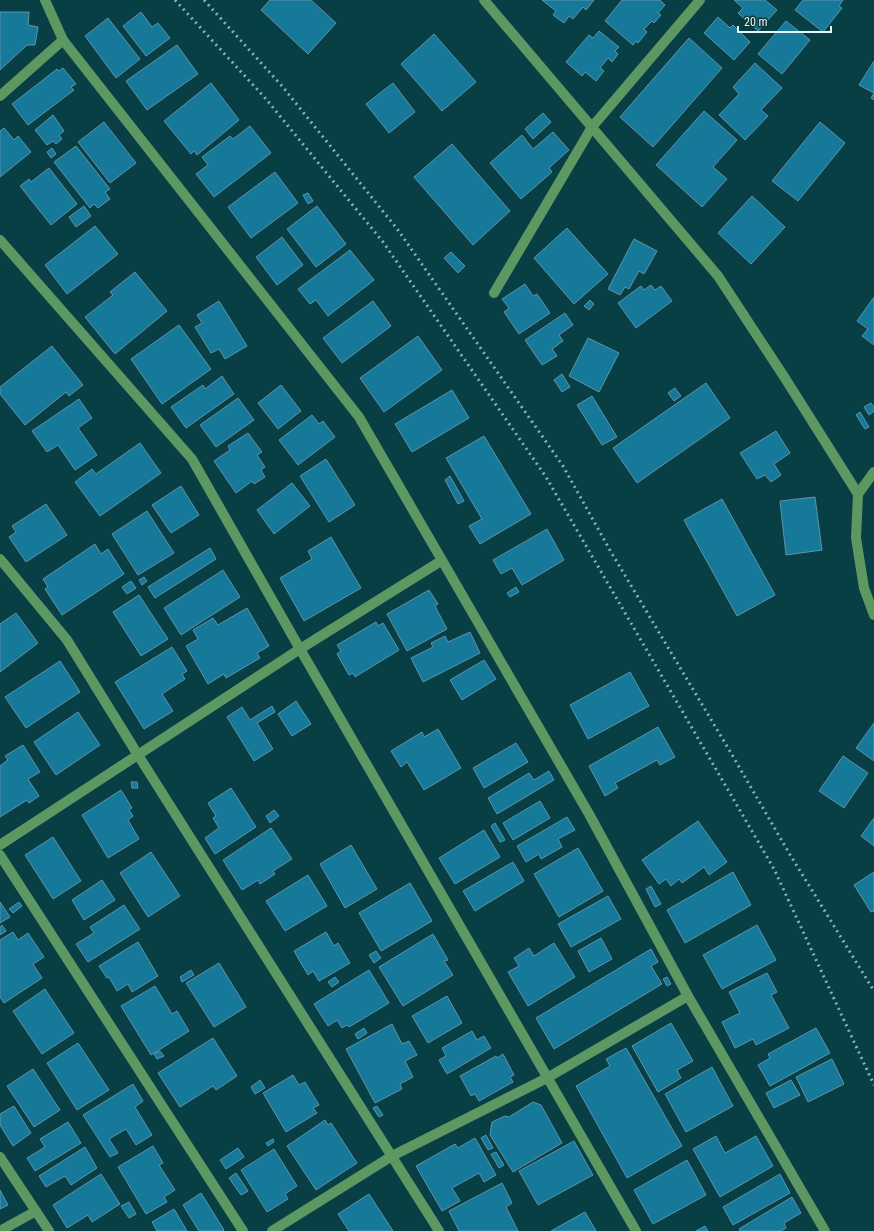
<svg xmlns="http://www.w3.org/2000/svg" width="874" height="1231" font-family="'Roboto Condensed',sans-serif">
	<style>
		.building { fill: #167999; stroke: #5d94ab }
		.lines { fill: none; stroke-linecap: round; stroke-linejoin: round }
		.minor { stroke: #5d9863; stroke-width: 10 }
		.rail { stroke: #8aafb4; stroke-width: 3; stroke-dasharray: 2 4; stroke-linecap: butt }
	</style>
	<rect width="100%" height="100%" fill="#083f45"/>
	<g class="building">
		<path d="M270,0h41l25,23 -28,31 -47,-44z"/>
		<path d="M542,0h52l-8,10 -3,-3 -10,12 -4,-3 -5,7 -11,-8 3,-4z"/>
		<path d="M622,0h38l5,5 -7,8 3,2 -7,8 -2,-2 -8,8 3,3 -9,11 -2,-2 -3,4 -28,-24z"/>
		<path d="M734,0h31l12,10 -19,21 -20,-18 5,-5z"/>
		<path d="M803,0h40l-4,6 3,2 -19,24 -28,-22z"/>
		<path d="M0,12h29l-1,13 10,2 -3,18h-8l-27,25z"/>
		<path d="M141,12l11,15 6,-4 12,15 -24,18 -23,-30z"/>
		<path d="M718,17l12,11 3,-3 17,17 -16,18 -30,-27z"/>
		<path d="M108,18l32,41 -24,19 -31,-42z"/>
		<path d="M786,21l24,19 -28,34 -24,-20z"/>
		<path d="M599,31l20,16 -4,4 3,3 -6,8 -4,-4 -8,10 4,3 -8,10 -11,-9 -3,4 -16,-14 23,-27 4,3z"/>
		<path d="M434,34l42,48 -34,29 -41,-47z"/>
		<path d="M689,38l33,30 -69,79 -33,-30z"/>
		<path d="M177,45l21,29 -51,36 -21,-29z"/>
		<path d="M874,61v39l-3,-2 3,-5 -15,-8z"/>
		<path d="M755,63l27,25 -21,22 7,6 -23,24 -26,-25 20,-21 -6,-7z"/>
		<path d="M63,68l13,16 -5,3 3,3 -46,35 -16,-21 45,-35 2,2z"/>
		<path d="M211,83l28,37 -42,35 -3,-4 -3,3 -27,-33z"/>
		<path d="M393,83l22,29 -26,21 -23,-29z"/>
		<path d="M704,111l33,29 -24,27 14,12 -25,28 -46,-42z"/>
		<path d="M543,113l8,9 -18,17 -8,-10z"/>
		<path d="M53,115l11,16 -5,4 3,4 -6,5 -3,-3 -6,4 -12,-15z"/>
		<path d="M104,122l32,41 -26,20 -32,-41z"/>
		<path d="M820,122l25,21 -47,58 -26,-20z"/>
		<path d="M250,126l21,27 -57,44 -18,-23 12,-9 -6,-8 28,-21 3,3z"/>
		<path d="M4,128l10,12 4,-4 13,16 -31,25v-46z"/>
		<path d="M553,132l16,18 -20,18 3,4 -31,27 -31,-36 32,-28 11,14z"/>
		<path d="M452,144l58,67 -37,34 -59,-68z"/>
		<path d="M76,146l34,43 -5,3 5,7 -12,9 -4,-4 -4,4 -36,-46z"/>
		<path d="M52,148l4,6 -5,4 -4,-6z"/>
		<path d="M49,168l28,36 -26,21 -31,-39 9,-7 2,3z"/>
		<path d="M275,172l23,31 -47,35 -23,-31z"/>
		<path d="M308,193l5,8 -5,3 -5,-9z"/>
		<path d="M752,196l33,31 -34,37 -33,-31z"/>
		<path d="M84,206l7,10 -15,11 -7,-10z"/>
		<path d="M317,206l29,38 -30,23 -29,-38z"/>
		<path d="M95,226l23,28 -51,40 -22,-29z"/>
		<path d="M567,228l41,46 -34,30 -40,-46z"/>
		<path d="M282,237l21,28 -26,20 -21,-28z"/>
		<path d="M634,239l23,12 -13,23 -5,-3 -10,18 -4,-2 -5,8 -12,-6z"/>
		<path d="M350,250l24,30 -46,36 -12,-16 -6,4 -12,-15z"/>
		<path d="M451,252l14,14 -7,7 -14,-15z"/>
		<path d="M135,272l32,39 -52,43 -30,-37 28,-22 -3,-3z"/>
		<path d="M525,284l8,12 4,-2 13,19 -31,21 -15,-22 5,-4 -7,-9z"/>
		<path d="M651,285l4,5 6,-4 11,15 -36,27 -18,-25 23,-17 3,4z"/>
		<path d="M874,297v48l-12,-9 6,-7 -11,-8z"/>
		<path d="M590,300l4,4 -5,6 -5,-4z"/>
		<path d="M219,301l28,45 -22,13 -6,-10 -8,4 -16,-26 7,-4 -5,-8z"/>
		<path d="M373,301l18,25 -49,37 -19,-25z"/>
		<path d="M565,313l8,12 -14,10 4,6 -11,8 5,7 -15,9 -17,-25z"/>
		<path d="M179,325l32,44 -49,35 -31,-45z"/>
		<path d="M418,336l24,34 -58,42 -24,-34z"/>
		<path d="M588,338l31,15 -20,39 -30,-16z"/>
		<path d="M52,346l31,39 -14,11 -3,-4 -41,33 -25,-31v-7z"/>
		<path d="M562,374l8,13 -8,5 -8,-12z"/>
		<path d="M222,376l12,18 -48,34 -15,-21 32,-22 2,4z"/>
		<path d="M706,383l24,35 -93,65 -24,-35z"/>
		<path d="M281,385l20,26 -23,18 -20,-26z"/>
		<path d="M675,388l6,8 -7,5 -6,-8z"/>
		<path d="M452,390l17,28 -57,34 -17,-28z"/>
		<path d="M592,396l25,41 -15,8 -25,-40z"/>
		<path d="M238,398l16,22 -38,27 -16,-22z"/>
		<path d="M79,399l13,19 -14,10 19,27 -22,15 -17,-25 -11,7 -15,-21z"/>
		<path d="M871,403l3,4v4l-5,4 -5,-8z"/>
		<path d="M860,412l9,15 -4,2 -9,-14z"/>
		<path d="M312,415l7,9 4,-3 12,16 -37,28 -19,-25z"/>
		<path d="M776,431l14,22 -16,11 7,11 -10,7 -6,-7 -8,4 -17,-26z"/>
		<path d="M248,433l14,19 -5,3 8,12 -4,3 4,7 -11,7 -2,-3 -16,12 -22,-32 16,-11 -2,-4z"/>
		<path d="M484,436l47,78 -51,30 -11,-18 13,-7 -36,-61z"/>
		<path d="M140,443l21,30 -61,43 -25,-34 17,-13 4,5z"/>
		<path d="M326,459l29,46 -26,17 -29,-46z"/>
		<path d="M450,476l14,25 -6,3 -13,-24z"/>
		<path d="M292,483l18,23 -36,28 -17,-24z"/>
		<path d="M181,486l18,29 -28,18 -19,-28z"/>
		<path d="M815,497l7,53 -36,5 -6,-54z"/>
		<path d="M722,499l53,96 -38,21 -53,-96z"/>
		<path d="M46,504l21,31 -41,27 -17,-25 7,-5 -4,-6z"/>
		<path d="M147,511l27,42 -36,22 -26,-41z"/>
		<path d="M547,529l17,31 -42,25 -10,-17 -11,6 -8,-14z"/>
		<path d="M331,537l30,51 -57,33 -24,-43 32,-19 -4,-8z"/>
		<path d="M95,544l6,10 7,-5 16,25 -62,41 -17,-26 3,-2 -5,-8z"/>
		<path d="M210,548l6,11 -61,39 -7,-11z"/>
		<path d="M223,570l17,27 -59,38 -17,-27z"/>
		<path d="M144,577l3,4 -5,4 -3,-5z"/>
		<path d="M131,581l5,7 -9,6 -5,-7z"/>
		<path d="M516,587l3,5 -9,5 -3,-4z"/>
		<path d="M429,590l9,14 -3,2 12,23 -40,22 -20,-37z"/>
		<path d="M139,595l29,44 -27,17 -28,-44z"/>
		<path d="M247,608l22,38 -12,7 3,5 -34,20 -2,-4 -16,10 -22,-38 12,-7 -5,-9 20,-12 5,7z"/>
		<path d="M16,613l22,30 -38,29v-48z"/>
		<path d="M376,622l2,4 5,-3 16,27 -44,27 -2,-4 -4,2 -12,-21 4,-3 -4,-6z"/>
		<path d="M470,632l10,21 -57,29 -12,-24 22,-11 -2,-4 14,-7 3,6z"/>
		<path d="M172,647l15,24 -5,3 3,5 -23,15 11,17 -29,18 -29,-47z"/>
		<path d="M484,660l12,19 -34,21 -12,-20z"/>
		<path d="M60,661l20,31 -54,36 -21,-31z"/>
		<path d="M630,672l19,34 -61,33 -18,-34z"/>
		<path d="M296,701l15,23 -19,12 -14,-22z"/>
		<path d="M272,706l3,6 -18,11 16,26 -19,12 -27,-44 15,-10 8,13z"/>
		<path d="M78,712l22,33 -44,30 -22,-33z"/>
		<path d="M874,723v38l-18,-13z"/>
		<path d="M658,727l17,30 -15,8 -3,-5 -42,23 3,5 -13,8 -16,-30z"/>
		<path d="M438,729l23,39 -37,22 -17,-28 -6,5 -10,-16 31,-19 2,5z"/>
		<path d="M516,743l12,19 -44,26 -11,-20z"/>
		<path d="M23,745l17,27 -12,7 11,17 -10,7 -2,-3 -27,17v-51l8,-6 -3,-4z"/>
		<path d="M843,756l25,17 -24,35 -25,-17z"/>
		<path d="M549,771l5,9 -57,34 -9,-16 41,-25 5,7z"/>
		<path d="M131,782h6l1,6h-6z"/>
		<path d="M231,788l25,39 -41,27 -10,-16 14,-10 -6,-10 3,-2 -8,-13z"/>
		<path d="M121,790l11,18 -3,2 4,6 -5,4 11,19 -31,19 -26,-43z"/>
		<path d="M540,801l10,17 -37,22 -10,-17z"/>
		<path d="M274,810l5,6 -9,7 -4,-7z"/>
		<path d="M567,817l8,13 -17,9 4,8 -21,12 -2,-5 -13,8 -9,-16z"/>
		<path d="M874,818v28l-13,-10z"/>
		<path d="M698,821l29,41 -18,13 -5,-8 -22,16 -3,-4 -8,7 -5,-7 -7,5 -17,-24z"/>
		<path d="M495,823l10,17 -5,2 -9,-16z"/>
		<path d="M271,828l21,31 -19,12 2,3 -15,10 -2,-4 -16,10 -19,-30z"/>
		<path d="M484,830l16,27 -45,27 -16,-26z"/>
		<path d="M53,837l28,44 -28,18 -28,-44z"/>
		<path d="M351,845l26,44 -32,19 -25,-44z"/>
		<path d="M578,848l25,43 -44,26 -25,-43z"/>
		<path d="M151,852l29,44 -32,21 -28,-44z"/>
		<path d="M513,862l11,19 -49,30 -12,-20z"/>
		<path d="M733,872l18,33 -66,38 -18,-33z"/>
		<path d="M874,872v39l-3,1 -17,-27z"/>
		<path d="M308,875l19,31 -42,25 -19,-30z"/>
		<path d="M102,880l13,20 -31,20 -12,-20z"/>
		<path d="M410,883l22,38 -51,30 -22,-38z"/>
		<path d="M651,886l10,18 -6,3 -9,-18z"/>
		<path d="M608,896l13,23 -50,28 -13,-23z"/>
		<path d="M0,902l10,15 -10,6z"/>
		<path d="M19,902l3,4 -9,7 -4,-4z"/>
		<path d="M124,905l16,24 -52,33 -12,-18 18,-11 -4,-6z"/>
		<path d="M2,925l4,6 -6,4v-8z"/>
		<path d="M757,925l19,35 -54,29 -19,-34z"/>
		<path d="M13,932l5,8 10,-7 16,24 -11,7 9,14 -38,25 -4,-6v-57z"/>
		<path d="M326,932l8,14 4,-3 12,20 -31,18 -6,-10 -5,4 -14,-24z"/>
		<path d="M433,934l15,26 -4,1 9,14 -50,31 -24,-39z"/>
		<path d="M601,938l11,21 -23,13 -11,-21z"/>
		<path d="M138,942l20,34 -26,16 -4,-8 -11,7 -8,-14 -2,1 -8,-12z"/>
		<path d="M554,943l21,34 -47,29 -20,-34 11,-6 -5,-8 15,-10 5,8z"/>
		<path d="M651,949l7,13 -7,4 11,18 -108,65 -18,-31z"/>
		<path d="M376,951l5,7 -7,5 -5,-8z"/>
		<path d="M219,963l27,44 -32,20 -28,-44z"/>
		<path d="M191,970l3,5 -12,7 -2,-5z"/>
		<path d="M369,970l20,33 -40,24 -2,-2 -5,3 -5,-8 -9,6 -14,-22z"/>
		<path d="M767,973l10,19 -6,3 18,33 -33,17 -3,-6 -18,9 -13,-26 18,-9 -11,-21z"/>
		<path d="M335,977l4,5 -7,5 -4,-5z"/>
		<path d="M667,977l4,7 -4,2 -4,-7z"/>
		<path d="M155,986l17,28 5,-3 12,20 -38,24 -30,-49z"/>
		<path d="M45,989l29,44 -32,21 -29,-43z"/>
		<path d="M447,996l15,27 -34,20 -16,-27z"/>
		<path d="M671,1023l22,38 -16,9 4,8 -23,14 -26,-46z"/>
		<path d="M392,1024l10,20 7,-3 8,14 -12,6 8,16 -13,7 2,5 -27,14 -29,-54z"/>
		<path d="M364,1028l3,5 -9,6 -3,-5z"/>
		<path d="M816,1028l14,25 -60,33 -12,-21 12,-7 -2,-4z"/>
		<path d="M472,1031l5,9 7,-4 7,12 -44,26 -8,-14 7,-4 -4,-8z"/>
		<path d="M213,1038l24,38 -21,14 -3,-4 -33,21 -22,-34z"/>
		<path d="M78,1043l31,47 -32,20 -30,-47z"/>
		<path d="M626,1048l56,98 -55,32 -51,-92 34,-20 -4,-7z"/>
		<path d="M160,1051l4,5 -7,3 -3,-5z"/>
		<path d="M503,1054l11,21 -4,2 3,5 -34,19 -4,-7 -4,2 -11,-20 36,-20 1,2z"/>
		<path d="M832,1059l12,25 -36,18 -12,-25z"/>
		<path d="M712,1067l21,39 -47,26 -21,-38z"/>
		<path d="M33,1069l27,41 -26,17 -27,-41z"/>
		<path d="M293,1075l6,10 6,-3 14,23 -6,3 4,5 -31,19 -23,-39z"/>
		<path d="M260,1080l5,8 -10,6 -4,-7z"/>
		<path d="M791,1080l9,15 -26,13 -8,-15z"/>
		<path d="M133,1084l10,17 -8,6 17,28 -16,10 -10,-16 -17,10 9,14 -8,4 -27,-42z"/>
		<path d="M533,1102l8,3 21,38 -49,29 -23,-37 2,-13 13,-6 4,1z"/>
		<path d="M14,1106l17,27 -18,13 -13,-21v-11z"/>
		<path d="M377,1106l6,9 -4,2 -6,-9z"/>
		<path d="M325,1120l3,5 3,-2 26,40 -41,27 -29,-44z"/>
		<path d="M68,1122l13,21 -46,28 -8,-13 18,-11 -5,-8z"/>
		<path d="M486,1135l7,13 -5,2 -7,-12z"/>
		<path d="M716,1136l9,17 31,-17 17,30 -53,31 -27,-48z"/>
		<path d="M475,1138l21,37 -12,7 -5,-9 -27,15 8,13 -18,10 -26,-45 39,-22 3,4z"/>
		<path d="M273,1139l1,3 -6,4 -2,-3z"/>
		<path d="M574,1141l19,34 -55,30 -19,-34z"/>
		<path d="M153,1146l10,17 -4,2 16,25 -11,7 3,5 -21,12 -28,-47z"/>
		<path d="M85,1147l12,21 -26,17 -6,-9 -19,11 -7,-11z"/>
		<path d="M238,1148l6,9 -18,12 -6,-9z"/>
		<path d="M274,1149l23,37 -12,8 3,5 -21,13 -26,-42z"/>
		<path d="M496,1152l8,13 -5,3 -8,-14z"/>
		<path d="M687,1160l19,35 -53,29 -19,-34z"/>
		<path d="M236,1173l12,18 -7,4 -12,-17z"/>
		<path d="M101,1174l19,30 -28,18 -4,-7 -21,13 -14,-23z"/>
		<path d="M780,1174l10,19 -57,32 -10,-18z"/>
		<path d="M502,1183l10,20 -6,4 12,24h-59l-10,-20z"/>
		<path d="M0,1190l8,15 -8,4z"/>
		<path d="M201,1193l23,37 -1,1h-24l-16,-26z"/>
		<path d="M369,1194l24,37h-44l-11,-17z"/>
		<path d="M792,1197l9,16 -17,10 2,5 -5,3h-41l-1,-2z"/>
		<path d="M129,1202l7,12 -7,4 -8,-12z"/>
		<path d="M174,1209l13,22h-30l-5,-9z"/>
		<path d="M585,1212l11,19h-45z"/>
		<path d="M705,1226l3,5h-12z"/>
	</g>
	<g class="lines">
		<g class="minor">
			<path d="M484,0l234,276 65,99 75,119"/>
			<path d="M63,40l296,377 230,397 99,182 137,235"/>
			<path d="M0,96l63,-56 -18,-40"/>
			<path d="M0,240l192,219 108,190 336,582"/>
			<path d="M494,293l98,-166 108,-127"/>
			<path d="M874,472l-16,22 -2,44 8,50 10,27"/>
			<path d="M0,559l67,81 71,115 301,476"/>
			<path d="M0,845l300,-196 141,-88"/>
			<path d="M0,855l243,376"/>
			<path d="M0,1157l49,74"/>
			<path d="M0,1231l36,-20"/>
			<path d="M272,1231l120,-75 155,-78 141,-82"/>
		</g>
		<g class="rail">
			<path d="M175,0l91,99 117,143 163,235 228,392 100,216"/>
			<path d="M204,0l78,86 116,144 165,236 48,86 120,201 58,100 85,138"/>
		</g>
	</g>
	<path d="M738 26v6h93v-6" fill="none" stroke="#e1fafe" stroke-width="2"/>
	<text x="744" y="26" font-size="12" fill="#e1fafe" stroke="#103338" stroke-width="3" paint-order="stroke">20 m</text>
</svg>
